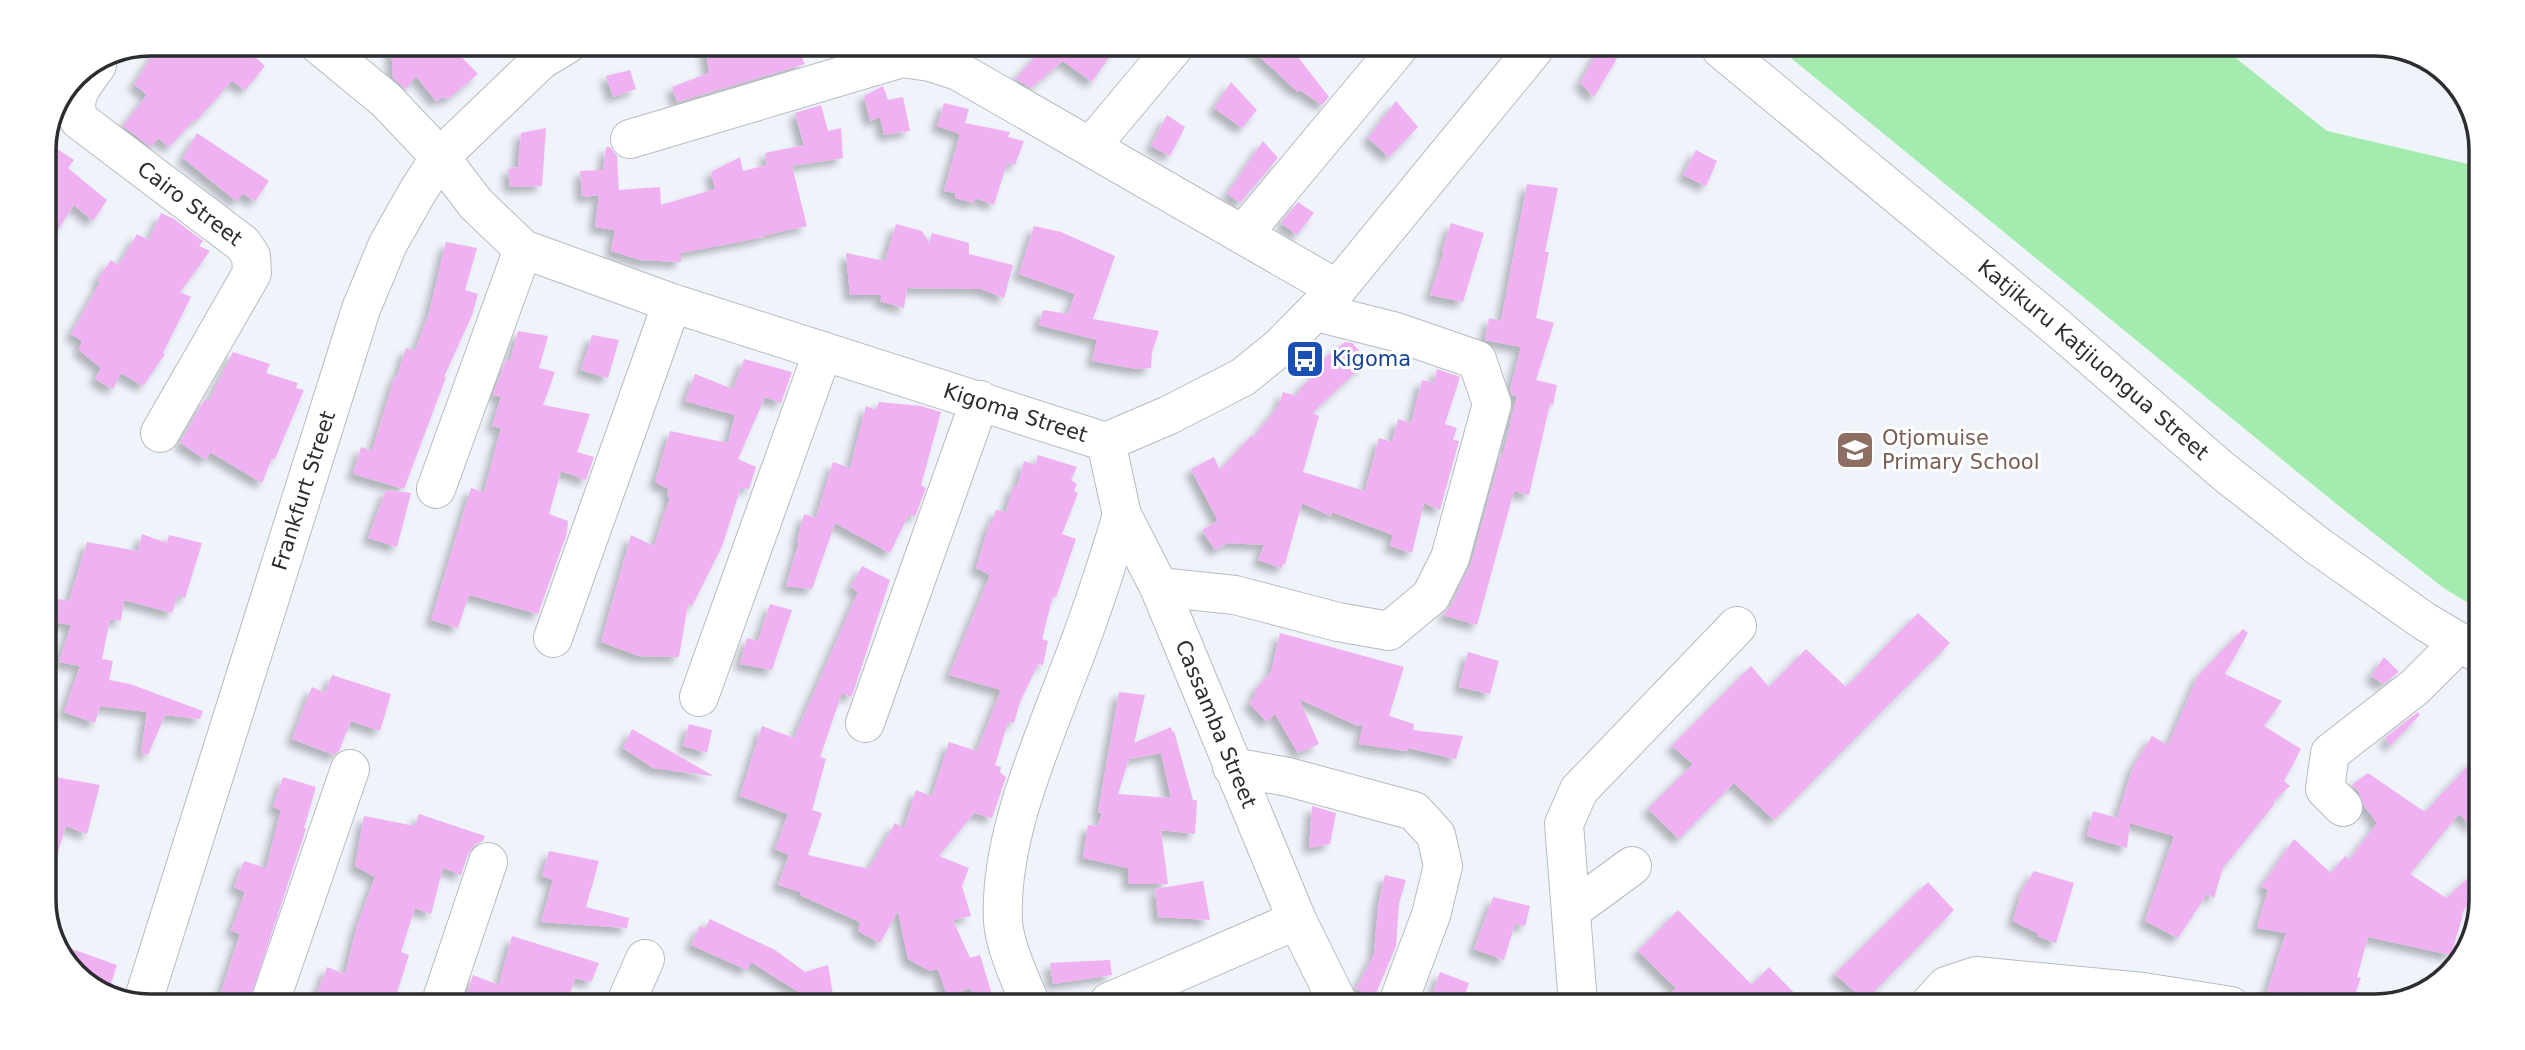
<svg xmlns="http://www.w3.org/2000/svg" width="2525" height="1050" font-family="'DejaVu Sans',sans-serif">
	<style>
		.green { fill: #a3ebae }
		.building { fill: #f0b1f2; fill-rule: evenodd; filter: url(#shadow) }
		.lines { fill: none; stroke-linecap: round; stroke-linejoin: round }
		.minor-casing { stroke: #b7bbc1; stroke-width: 40 }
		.minor { stroke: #fff; stroke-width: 38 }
		.labels { text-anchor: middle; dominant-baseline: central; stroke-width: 6; stroke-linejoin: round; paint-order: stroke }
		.street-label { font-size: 21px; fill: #2c2d30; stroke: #fff }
		.transit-label { font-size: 21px; fill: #164399; stroke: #fff; text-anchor: start }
		.education-label { font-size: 21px; fill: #785e54; stroke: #fff; text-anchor: start }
		.rim { fill: none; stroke: #2c2d30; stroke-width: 3.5 }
	</style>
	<defs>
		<filter id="shadow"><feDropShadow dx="-6" dy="6" stdDeviation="3.5" flood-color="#0004"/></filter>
	</defs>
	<rect width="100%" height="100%" fill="#eff3fa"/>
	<path class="green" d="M1780,49l447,2 100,80 154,36 -4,441 -32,-19 -106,-83z"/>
	<g class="building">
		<path d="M160,44h100l-7,11 12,11 -20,24 -13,-9 -35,39 -2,-1 -26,28 -11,-9 -7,9 -28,-21 24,-31 -13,-11z"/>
		<path d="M391,45h59l28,29 -30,25 -5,-2 -7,4 -20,-25 -10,13 -13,-11z"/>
		<path d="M705,46h91l9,18 -128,38 -5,-15 37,-14z"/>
		<path d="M1044,47h72l-24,35 -29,-21 -32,27 -16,-9z"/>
		<path d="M1250,48h41l38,49 -7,8 -22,-15 -2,2z"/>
		<path d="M1599,49h7l13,6 -25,42 -14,-14z"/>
		<path d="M630,70l6,19 -23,8 -7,-21z"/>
		<path d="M1231,82l26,28 -15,18 -28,-20z"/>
		<path d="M883,86l5,14 15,-3 7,34 -26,4 -4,-18 -10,4 -6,-25z"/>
		<path d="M1396,101l22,26 -29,30 -21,-19z"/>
		<path d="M944,103l25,6 -4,14 45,9 -2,5 16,4 -9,24 -8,-2 -13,42 -19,-7 -1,5 -19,-5v-5l-11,-2 16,-57 -23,-8z"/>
		<path d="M821,105l7,26 13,-3 2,30 -51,8 15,60 -46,10 3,1 -83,16v9l-41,-2 -29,-9 4,-21 -20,-3 4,-32 -17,2 -2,-26 23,-1 3,-23h4l7,9 2,34 41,-3 1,18 54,-16 -4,-17 29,-15 3,14 24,-6 -2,-12 39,-8 -9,-32z"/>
		<path d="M1167,115l18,12 -15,29 -19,-10z"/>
		<path d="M546,128l-4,58 -32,1 -2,-18 10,-2 3,-34z"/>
		<path d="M197,133l72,48 -14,20 -12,-7 -7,7 -53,-43z"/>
		<path d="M1263,141l15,17 -38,45 -13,-9z"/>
		<path d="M53,146l21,14 -6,8 39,32 -14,21 -19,-16 -30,46v-94z"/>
		<path d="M1696,150l21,11 -11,25 -23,-11z"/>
		<path d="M1527,184l31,4 -13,64h4l-13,66 18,5 -18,57 21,5 -4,20 -3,-1 -21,91 -15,-4 -37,134 -34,-10 8,-9 20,-42 30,-110 2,1 14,-59 -5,-1 -2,-5 11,-43 -36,-7 4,-22 12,3z"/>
		<path d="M1298,202l16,11 -17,22 -16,-12z"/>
		<path d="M161,213l13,6 29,22 -4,5 11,5 -30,41 11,5 -28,56 2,1 -22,32 -22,-13 -8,16 -18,-10 6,-11 -22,-18 3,-9 -11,-7 29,-52 -3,-2 14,-20 8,5 18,-31 12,6z"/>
		<path d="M1451,223l33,10 -21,69 -33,-7 14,-43 -2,-1z"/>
		<path d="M896,224l26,7 7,12 3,-10 37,10v11l44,11 -9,33 -23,-9 -74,-1 -3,20 -24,-7 2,-6h-32l-4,-42 39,8z"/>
		<path d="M1034,226l27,6 54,24 -22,63 66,12 -7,21 -1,16 -14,1 -45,-8 5,-21 -58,-15 4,-15 25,4 7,-20 -56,-20z"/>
		<path d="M446,242l31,6 -12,42 13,4 -6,21 -28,62h2l-42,112 -51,-15 8,-27 11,4 23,-75 2,1 9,-29 9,3 14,-38z"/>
		<path d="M518,331l30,5 -9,32 16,4 -12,33 47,9 -13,38 17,5 -8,23 -25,-9 -12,43 19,7 -1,12 -29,81 -69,-19 -11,33 -27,-8 40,-132 13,4 17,-64 -9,-2 9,-29 -8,-2 13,-35 4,1z"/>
		<path d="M592,335l27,5 -11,38 -27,-8z"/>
		<path d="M1345,342l7,1 16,17 -56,53 7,3 -16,56 62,19 14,-53 13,4 6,-23 13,4 11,-43 12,3 3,-14 23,8 -15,47 12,4 -4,12 6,1 -19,69 -16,-7 -12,50 -22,-7 3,-11 -61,-23 -1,4 -29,-13 -17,61h-2l-2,4 -23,-8 6,-15 -36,-2 -13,7 -13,-20 16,-9 -27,-52 23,-12 6,13 31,-34 3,1 25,-32 4,-13 13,4 7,-11 20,-17 -5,-5z"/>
		<path d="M233,352l37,12 -4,9 32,10 -2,5 8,2 -29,69 -3,-1 -10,25 -52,-31 -4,8 -26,-17 25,-44 4,2z"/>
		<path d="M744,359l48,13 -11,31 -16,-6 -27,62 18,8 -7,22 -8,-2 -18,57 -31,62 -4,-2 -9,53 -40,-1 -38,-14 30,-107 23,11 16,-49 -3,-1 2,-7 -14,-7 15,-51 58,12 7,-28 -50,-14 10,-27 38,15z"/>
		<path d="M879,402l42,4 20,6 -20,73 5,3 -11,29 -6,-3 -19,39 -55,-30 -23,66 -26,-3 13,-44h-2l7,-28 12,4 17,-56 17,6 16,-62 10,4z"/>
		<path d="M1038,455l39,12 -6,13 6,4 -3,7 4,2 -16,41 14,5 -20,58 -3,-1 -11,43 6,2 -5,24 -5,-1 -18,38 -6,21 -6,-1 -13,43 6,2 -1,5 6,5 -14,41 -18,-5 -35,43 30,12 -7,18 9,30 -18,4 17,38 10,-3 14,46h-17l-7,-13 -23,8 -9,-27 -8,2 -22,-12 -10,-48 -18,32 -22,-12 2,-9 -60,-27 1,-3 -23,-7 11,-30 -14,-6 13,-35 -48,-18 22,-70 32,12 64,-146 -7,-5 11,-21 28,14 -37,113 -2,4 -9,-4 -22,64 6,2 -14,51 10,3 -14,42 61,14 26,-46 9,6 12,-39 16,6 17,-54 28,9 24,-61 -52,-15 41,-100 -14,-7 14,-46 2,1 4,-13 10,2 7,-26 4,1 7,-26 11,4z"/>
		<path d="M386,490l25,3 -14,54 -29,-9z"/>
		<path d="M142,534l25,9 2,-8 33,8 -17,55 -7,-3 -6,18 -48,-13 -3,21 -11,-2 -8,40 11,2 -4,19 21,4 73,27 -3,8 -35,-4 -17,40 -7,-2 6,-41 -47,-6 -5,17 -31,-11 16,-46 -21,-4 12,-37 -24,-4 5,-23 17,3 18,-59 51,9z"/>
		<path d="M770,604l22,6 -20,60 -32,-6 7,-26 11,3z"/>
		<path d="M1918,613l32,30 -176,177 -40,-37 -55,56 -31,-30 45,-45 -21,-18 79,-80 18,21 37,-38 40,38z"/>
		<path d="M2243,629l5,4 -23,41 57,27 -18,25 37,23 -17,32 6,5 -17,16 2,1 -52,65 -9,30 -7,-4 -29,44 -33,-17 29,-85 -44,-13 -3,25 -40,-12 6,-25 24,7 16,-51 19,-31 16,9 30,-69z"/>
		<path d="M1280,633l124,34 -15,49 25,8 -1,6 50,6 -7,23 -48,-11 -1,3 -48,-7 4,-20 -5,2 -59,-27 20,45 -21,9 -23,-39 -8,8 -18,-19 7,-9 -1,-4 16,-18z"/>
		<path d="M1468,652l31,9 -9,33 -31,-7z"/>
		<path d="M2384,657l15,15 -16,12 -12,-8z"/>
		<path d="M332,675l59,19 -11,37 -29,-10 -12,30 -5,4 -42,-16 20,-52 13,6z"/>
		<path d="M1119,692l26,3 -11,48 37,-16 1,5 2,-1 19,69h4l-2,34 -34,-4 7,54h-39l-1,-16 -45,-10 5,-33 9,1 5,-13 -4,-1zM1161,753l10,45 -53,-4 11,-35z"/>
		<path d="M2418,712l2,3 -30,31 -5,-8z"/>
		<path d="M689,724l23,6 -5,23 -24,-7z"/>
		<path d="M632,729l80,46 -1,1 -58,-8 -30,-20z"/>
		<path d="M2475,758l-1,71 -15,-15 -49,60 36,24 28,-25v21l-13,21h2l-12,40 -83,-18 -11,40 4,1 -10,27 -51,-13 -3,10 -30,-11 19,-58 -29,-5 11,-39 -7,-2 33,-48 37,34 14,-17 4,4 28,-37 -13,-17 -5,-14 -7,-7 16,-12 57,39z"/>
		<path d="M44,775l56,10 -13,49 -21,-8 -17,55h-5z"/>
		<path d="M283,777l33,10 -12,41 2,1 -56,170h-31l21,-65 -9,-3 14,-39 -11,-5 10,-26 22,7 15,-58 -8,-3z"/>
		<path d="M1312,806l24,7 -6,31 -21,4z"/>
		<path d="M419,814l66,22 -2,5 -9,4 -6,9 -7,21 -18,-7 -12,46 -16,-6 -14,44 8,3 -14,44h-80l12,-32 18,7 12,-48 18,-49 -20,-11 9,-50 51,10z"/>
		<path d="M549,851l50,10 -13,46 43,11 -2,10 -86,-6 12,-42 -11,-4z"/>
		<path d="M2034,871l40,12 -18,60 -19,-7v-3l-24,-12 8,-28z"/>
		<path d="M1385,875l21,5 -7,23 -3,43 -22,52 -18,-9 18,-35 4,-48z"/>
		<path d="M1203,881l7,39 -52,-3 -3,-28z"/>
		<path d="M1928,882l26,28 -89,91 -30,-27z"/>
		<path d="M1493,897l37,9 -5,20 -10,-2 -11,36 -30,-11z"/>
		<path d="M1678,910l74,75 17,-18 36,37h-145l16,-16 -38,-37z"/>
		<path d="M710,919l65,31 30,22 23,-7 6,36h-21l-62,-39 -4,8 -56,-25 9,-19 5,2z"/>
		<path d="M512,936l87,27 -8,19 -16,-4 -7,22h-103l8,-25 26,10z"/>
		<path d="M58,944l59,21 -10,31 -42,-32z"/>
		<path d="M1110,960l2,15 -59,9 -3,-21z"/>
		<path d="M1440,972l29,11 -7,20 -29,-10z"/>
	</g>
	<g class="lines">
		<defs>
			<g id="minor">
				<path id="s1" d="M318,44l68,56 54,57 36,47 47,45 149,54 434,139 63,-27 74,-38 37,-30 57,-58 197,-240"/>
				<path id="s2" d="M1721,49l337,279 165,143 95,75 106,75 52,31"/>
				<path id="s3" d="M97,65c-13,19 -27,31 -18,55l164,124 8,12 1,17 -92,160"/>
				<path d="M630,139l272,-81 28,4 28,9 379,218"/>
				<path d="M1091,146l83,-99"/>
				<path d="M1244,233l154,-185"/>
				<path id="s4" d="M1106,442l16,73 37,72 138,333 41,83"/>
				<path d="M436,489l87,-240"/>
				<path d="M1159,587l76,8 103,27 51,9 42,-35 19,-38 42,-154 -15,-44 -81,-28 -79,-20"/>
				<path d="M553,638l119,-335"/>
				<path d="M699,697l124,-346"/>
				<path d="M865,723l115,-323"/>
				<path d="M1232,767l56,10 126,34 22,24 7,31 -12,49 -33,88"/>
				<path d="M2343,807l-18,-18 5,-36 85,-66 45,-45"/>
				<path d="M1572,910l60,-44"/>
				<path id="s5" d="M144,998l217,-689 27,-65 30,-53 22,-34 101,-97 25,-15"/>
				<path d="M271,999l79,-230"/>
				<path d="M442,999l46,-137"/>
				<path d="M627,1000l18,-41"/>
				<path d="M1030,1002c-10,-22 -26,-58 -27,-81 -4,-80 36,-171 64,-245 21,-53 39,-107 55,-161"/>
				<path d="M1109,1002l188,-82"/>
				<path d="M1578,1003l-14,-179 15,-34 158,-164"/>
				<path d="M1929,1005l17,-19 30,-10 167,16 88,14"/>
			</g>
		</defs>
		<use href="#minor" class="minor-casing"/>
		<use href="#minor" class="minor"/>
	</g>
	<defs>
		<symbol id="bus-square" viewBox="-11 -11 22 22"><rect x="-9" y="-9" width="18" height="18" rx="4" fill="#1a4fb4" stroke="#fff"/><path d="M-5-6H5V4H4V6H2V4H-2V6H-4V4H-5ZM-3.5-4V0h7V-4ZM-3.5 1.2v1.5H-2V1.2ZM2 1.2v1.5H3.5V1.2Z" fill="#fff"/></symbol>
		<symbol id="school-square" viewBox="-11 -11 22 22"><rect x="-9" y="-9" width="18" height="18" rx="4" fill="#8d6e63" stroke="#fff"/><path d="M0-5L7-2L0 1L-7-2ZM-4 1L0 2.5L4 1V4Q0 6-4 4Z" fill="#fff"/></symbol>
	</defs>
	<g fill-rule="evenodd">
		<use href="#bus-square" x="1283" y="337" width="44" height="44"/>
		<use href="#school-square" x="1833" y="428" width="44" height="44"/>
	</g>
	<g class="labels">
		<g class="street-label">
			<text stroke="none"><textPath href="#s3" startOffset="200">Cairo Street</textPath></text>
			<text stroke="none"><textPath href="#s2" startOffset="485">Katjikuru Katjiuongua Street</textPath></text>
			<text stroke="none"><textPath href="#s1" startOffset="810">Kigoma Street</textPath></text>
			<text stroke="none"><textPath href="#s5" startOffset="532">Frankfurt Street</textPath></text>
			<text stroke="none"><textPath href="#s4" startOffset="304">Cassamba Street</textPath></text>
		</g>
		<g class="transit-label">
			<text x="1332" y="359">Kigoma</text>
		</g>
		<g class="education-label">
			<text x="1882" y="438">Otjomuise<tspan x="1882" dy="24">Primary School</tspan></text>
		</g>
	</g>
	<path d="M0 0H2525V1050H0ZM150 56H2375A94 94 0 0 1 2469 150V900A94 94 0 0 1 2375 994H150A94 94 0 0 1 56 900V150A94 94 0 0 1 150 56Z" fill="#fff" fill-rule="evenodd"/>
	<path class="rim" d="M150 56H2375A94 94 0 0 1 2469 150V900A94 94 0 0 1 2375 994H150A94 94 0 0 1 56 900V150A94 94 0 0 1 150 56Z"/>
</svg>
